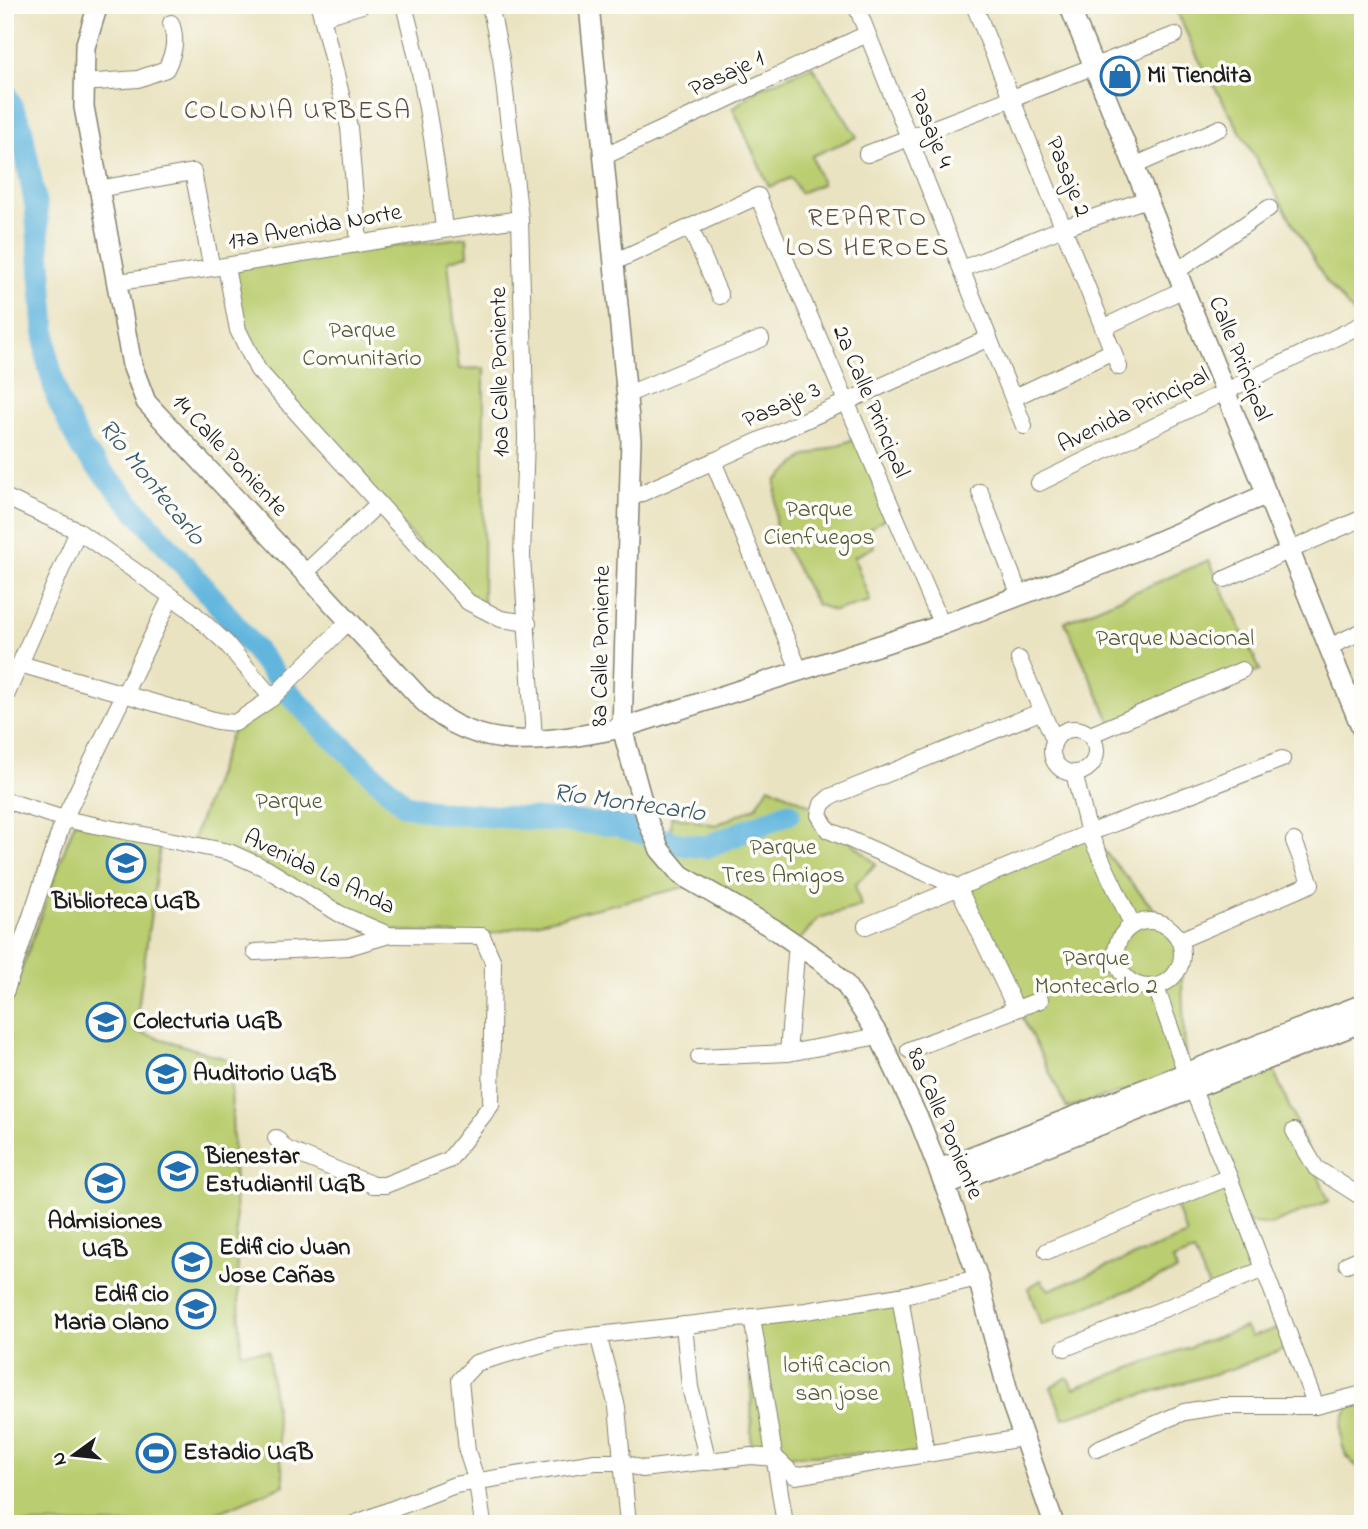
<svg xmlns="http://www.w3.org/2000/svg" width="1368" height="1529" font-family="'Indie Flower',sans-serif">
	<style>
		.green { fill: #bacd70; stroke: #6b7446; stroke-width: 2 }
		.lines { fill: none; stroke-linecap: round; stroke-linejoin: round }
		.river { stroke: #62b6de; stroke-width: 23 }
		.minor-casing { stroke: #83806e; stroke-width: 18 }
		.tertiary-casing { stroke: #83806e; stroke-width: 22 }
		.minor { stroke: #fff; stroke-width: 16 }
		.tertiary { stroke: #fff; stroke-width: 19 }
		.labels { text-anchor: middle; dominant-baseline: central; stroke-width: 7; stroke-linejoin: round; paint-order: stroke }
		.street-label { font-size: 24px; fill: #1c1c1c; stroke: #fdfcf7 }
		.poi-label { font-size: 24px; font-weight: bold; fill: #1c1c1c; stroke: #fdfcf7; text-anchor: start }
		.park-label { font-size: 24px; fill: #535a39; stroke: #fdfcf7 }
		.neighbourhood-label { font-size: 26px; letter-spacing: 2px; fill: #5a4c40; stroke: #fdfcf7 }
		.water-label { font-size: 26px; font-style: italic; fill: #385a6a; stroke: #fdfcf7 }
	</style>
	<rect width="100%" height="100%" fill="#fdfcf7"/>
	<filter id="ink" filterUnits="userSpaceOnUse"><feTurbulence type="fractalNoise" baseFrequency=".0143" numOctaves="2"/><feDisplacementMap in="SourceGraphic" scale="14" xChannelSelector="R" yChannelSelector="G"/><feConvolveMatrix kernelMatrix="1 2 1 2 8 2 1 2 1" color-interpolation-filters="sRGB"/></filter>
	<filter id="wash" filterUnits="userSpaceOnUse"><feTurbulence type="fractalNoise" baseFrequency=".00686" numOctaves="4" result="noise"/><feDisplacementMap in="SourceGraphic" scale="28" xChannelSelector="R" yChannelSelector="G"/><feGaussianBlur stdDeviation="1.57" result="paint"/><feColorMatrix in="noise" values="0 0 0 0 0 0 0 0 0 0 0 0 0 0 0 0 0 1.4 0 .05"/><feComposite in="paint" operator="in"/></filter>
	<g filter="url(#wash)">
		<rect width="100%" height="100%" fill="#eae3c1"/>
		<g class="green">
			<path d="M1174,5h189v304l-8,6 -29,-34 -128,-223z"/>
			<path d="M812,66l45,71 -45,19 10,28 -22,9 -9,-15 -22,9 -36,-79 25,-19z"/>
			<path d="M467,237l1,18 -20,6 11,108 25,-1 -1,244 -225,-242 -32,-103z"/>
			<path d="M860,437l32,76 -25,18 7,16 -20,10 16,44 -36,10 -18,-7 -41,-76 1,-47 28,-24z"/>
			<path d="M1209,560l51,110 -148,55 -47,-103z"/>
			<path d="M290,694l115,111 211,20 53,33 2,-42 45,9 40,-18 13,-21 43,20 64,58 -21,21 6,21 -42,12 -22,25 -100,-59 -215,52 -108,-7 -70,-39 -113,-45 44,-122z"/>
			<path d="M75,821l85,25 -25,185 95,29 11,292 27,-1 16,134 -93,39h-186v-509z"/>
			<path d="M1089,833l91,107 6,133 -119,35 -109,-221z"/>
			<path d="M1272,1066l57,135 -59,24 -25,-3 17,48 -52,20 -16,-38 -21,8 4,11 -136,54 -13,-37 13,-8 8,10 138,-55 -14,-35 57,-13 -38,-99z"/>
			<path d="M900,1296l26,157 -175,3 1,-139z"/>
			<path d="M1284,1326l8,20 -58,22 -171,50 -12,-31 16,-10 7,11 171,-61 6,10z"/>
			<path d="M1363,1394v76c-30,-13 -28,-59 0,-76z"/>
		</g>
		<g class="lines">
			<g class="river">
				<path d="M5,92l16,35 15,80 11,151 11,42 24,49 132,150 61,76"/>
				<path d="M290,694l30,32 85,79 32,7 179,13 63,19 27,3 83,-34"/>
			</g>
		</g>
	</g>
	<g filter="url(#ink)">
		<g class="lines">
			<defs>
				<g id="minor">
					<path d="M319,5l30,122 10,116"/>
					<path d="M404,5c20,74 32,148 40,224"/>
					<path d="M490,5l11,53 19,161 6,219 -4,119 12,182"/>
					<path d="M856,5l168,421"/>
					<path d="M974,5l145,362"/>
					<path d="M322,17l40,-12"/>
					<path d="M83,83l55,-4 28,-10c8,-16 11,-28 5,-46"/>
					<path d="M867,154l308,-119"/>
					<path d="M605,156l262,-122"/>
					<path d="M1134,166l86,-38"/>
					<path d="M98,189l95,-17 17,87"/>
					<path d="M690,227l30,69"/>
					<path d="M614,262l144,-66 184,429"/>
					<path d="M226,267l12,63 20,40 210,232 33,17 27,4"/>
					<path d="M962,269l101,-41 84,-29"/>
					<path d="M1177,271l92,-63"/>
					<path d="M118,282c134,-18 267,-45 402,-63"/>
					<path d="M1103,328l81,-39"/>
					<path d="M628,394l133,-55"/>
					<path d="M1013,398l100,-47"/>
					<path d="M713,461l87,211"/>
					<path d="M1039,483l324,-159"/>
					<path d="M980,492l40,104"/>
					<path d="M5,497l73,34 111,78 37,34 46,55"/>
					<path d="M631,498l358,-160"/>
					<path d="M305,573l73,-69"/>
					<path d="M1225,579l138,-61"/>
					<path d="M1329,647l34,-16"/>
					<path d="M1019,659l35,80"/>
					<path d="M20,664l197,57 18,2 37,-25 77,-77"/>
					<path d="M1349,697l14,-6"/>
					<path d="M5,698l73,-167"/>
					<circle cx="1074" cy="751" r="22"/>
					<path d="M1090,735l152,-65"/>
					<path d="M1074,773l15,60 43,91"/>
					<path d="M5,800l59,19 165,33 38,17 73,45 49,21 93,1 11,26 -2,143 -42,55 -64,25h-12l-87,-36 -10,-11"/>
					<circle cx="1149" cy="954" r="33"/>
					<path d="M866,926l223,-93 193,-74"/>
					<path d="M1180,940l131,-56 -17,-43"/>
					<path d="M255,952l93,-5 41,-12"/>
					<path d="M1156,987l30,86 43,104 87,229"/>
					<path d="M5,993l59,-174 107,-222"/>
					<path d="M1016,1009l-58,-122 -130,-57 -9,-15 3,-11 8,-7 210,-85"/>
					<path d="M909,1050l131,-50"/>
					<path d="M788,1053l9,-110"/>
					<path d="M699,1057l89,-4 91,-17"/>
					<path d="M1294,1131l22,37 47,30"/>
					<path d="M1047,1251l182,-74"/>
					<path d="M1347,1264l16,-7"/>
					<path d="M900,1296l26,157"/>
					<path d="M752,1317l33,207"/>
					<path d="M684,1325l6,62 18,75"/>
					<path d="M598,1335l19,72 11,117"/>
					<path d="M1065,1348l197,-78"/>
					<path d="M1097,1449l87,-37 38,-6h94l47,-12"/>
					<path d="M354,1524l101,-39 140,-23h27l20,7 109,-13 25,2 19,18 227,-38"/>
					<path d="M483,1524l-6,-42 -10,-31 -7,-71 16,-17 80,-23 250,-29 94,-15 78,-18"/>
				</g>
				<g id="tertiary">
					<path d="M98,5l-13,42 -1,60 48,258 14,37 278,300c55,54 129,39 198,26l320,-103 175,-66 150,-65"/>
					<path d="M589,5l42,435 -9,288 25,91 13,31 21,25 93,54 51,35 20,20 34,52 41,86 35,90 23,66 32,121 44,125"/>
					<path d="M1069,5l294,727"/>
					<path d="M939,1169l424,-165"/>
					<path d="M945,1186l418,-164"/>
				</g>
			</defs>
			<use href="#minor" class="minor-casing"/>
			<use href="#tertiary" class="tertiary-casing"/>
			<use href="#minor" class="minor"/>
			<use href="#tertiary" class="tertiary"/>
		</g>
	</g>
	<defs>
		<symbol id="shop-ring" viewBox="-11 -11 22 22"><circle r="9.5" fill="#fdfcf7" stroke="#1f6fb2" stroke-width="1.5"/><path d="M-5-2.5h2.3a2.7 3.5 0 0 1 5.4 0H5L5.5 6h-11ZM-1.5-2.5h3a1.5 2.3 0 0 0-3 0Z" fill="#1f6fb2"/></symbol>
		<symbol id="university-ring" viewBox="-11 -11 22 22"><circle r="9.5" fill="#fdfcf7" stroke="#1f6fb2" stroke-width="1.5"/><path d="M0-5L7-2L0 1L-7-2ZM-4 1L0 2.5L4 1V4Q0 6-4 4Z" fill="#1f6fb2"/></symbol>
		<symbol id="stadium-ring" viewBox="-11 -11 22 22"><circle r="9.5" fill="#fdfcf7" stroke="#1f6fb2" stroke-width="1.5"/><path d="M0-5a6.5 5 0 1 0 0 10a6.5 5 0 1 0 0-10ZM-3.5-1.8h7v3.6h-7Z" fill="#1f6fb2"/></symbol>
	</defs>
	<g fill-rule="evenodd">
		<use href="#shop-ring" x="1098" y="54" width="44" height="44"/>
		<use href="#university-ring" x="104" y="841" width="44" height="44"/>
		<use href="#university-ring" x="84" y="1000" width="44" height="44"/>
		<use href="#university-ring" x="144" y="1052" width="44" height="44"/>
		<use href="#university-ring" x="156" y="1149" width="44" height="44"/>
		<use href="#university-ring" x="83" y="1161" width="44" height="44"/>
		<use href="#university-ring" x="170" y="1240" width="44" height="44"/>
		<use href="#university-ring" x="174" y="1287" width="44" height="44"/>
		<use href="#stadium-ring" x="134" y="1431" width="44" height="44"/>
	</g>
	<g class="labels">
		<g class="street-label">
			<text transform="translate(727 75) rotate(-25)">Pasaje 1</text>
			<text transform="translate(930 129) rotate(68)">Pasaje 4</text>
			<text transform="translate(1067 177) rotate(68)">Pasaje 2</text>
			<text transform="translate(315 228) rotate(-10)">17a Avenida Norte</text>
			<text transform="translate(1239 359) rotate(68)">Calle Principal</text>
			<text transform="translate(501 372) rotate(-91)">10a Calle Poniente</text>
			<text transform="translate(870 402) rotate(67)">2a Calle Principal</text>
			<text transform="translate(782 406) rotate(-24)">Pasaje 3</text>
			<text transform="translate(1134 411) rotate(-26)">Avenida Principal</text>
			<text transform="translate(229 456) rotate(47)">14 Calle Poniente</text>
			<text transform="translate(602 646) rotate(-89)">8a Calle Poniente</text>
			<text transform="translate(319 873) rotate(26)">Avenida La Anda</text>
			<text transform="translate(944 1124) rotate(67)">8a Calle Poniente</text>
		</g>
		<g class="poi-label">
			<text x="1147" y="76">Mi Tiendita</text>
			<text x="126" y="902" text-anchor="middle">Biblioteca UGB</text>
			<text x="133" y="1022">Colecturia UGB</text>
			<text x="193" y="1074">Auditorio UGB</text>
			<text x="205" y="1157">Bienestar<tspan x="205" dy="28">Estudiantil UGB</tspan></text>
			<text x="105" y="1222" text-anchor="middle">Admisiones<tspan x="105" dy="28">UGB</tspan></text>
			<text x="219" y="1248">Edificio Juan<tspan x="219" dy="28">Jose Cañas</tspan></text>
			<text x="169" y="1295" text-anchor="end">Edificio<tspan x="169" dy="28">Maria Olano</tspan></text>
			<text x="183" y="1453">Estadio UGB</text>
		</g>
		<g class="park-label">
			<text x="362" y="331">Parque<tspan x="362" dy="28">Comunitario</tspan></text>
			<text x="819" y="510">Parque<tspan x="819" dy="28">Cienfuegos</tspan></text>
			<text x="1175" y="639">Parque Nacional</text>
			<text x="289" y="802">Parque</text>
			<text x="783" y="848">Parque<tspan x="783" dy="28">Tres Amigos</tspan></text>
			<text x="1096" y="959">Parque<tspan x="1096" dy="28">Montecarlo 2</tspan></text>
			<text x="837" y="1366">lotificacion<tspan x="837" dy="28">san jose</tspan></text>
		</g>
		<g class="neighbourhood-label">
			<text x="298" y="112">COLONIA URBESA</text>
			<text x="868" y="219">REPARTO<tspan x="868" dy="30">LOS HEROES</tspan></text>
		</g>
		<g class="water-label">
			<text transform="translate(151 483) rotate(51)">Río Montecarlo</text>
			<text transform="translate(629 804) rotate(8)">Río Montecarlo</text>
		</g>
	</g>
	<rect width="1368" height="1529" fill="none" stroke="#fdfcf7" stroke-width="28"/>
	<g transform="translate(74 1455) rotate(255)" stroke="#fdfcf7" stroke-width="5" paint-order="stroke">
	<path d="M0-5L12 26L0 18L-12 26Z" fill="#1c1c1c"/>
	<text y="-10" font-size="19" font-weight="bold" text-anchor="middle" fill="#1c1c1c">N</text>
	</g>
</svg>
